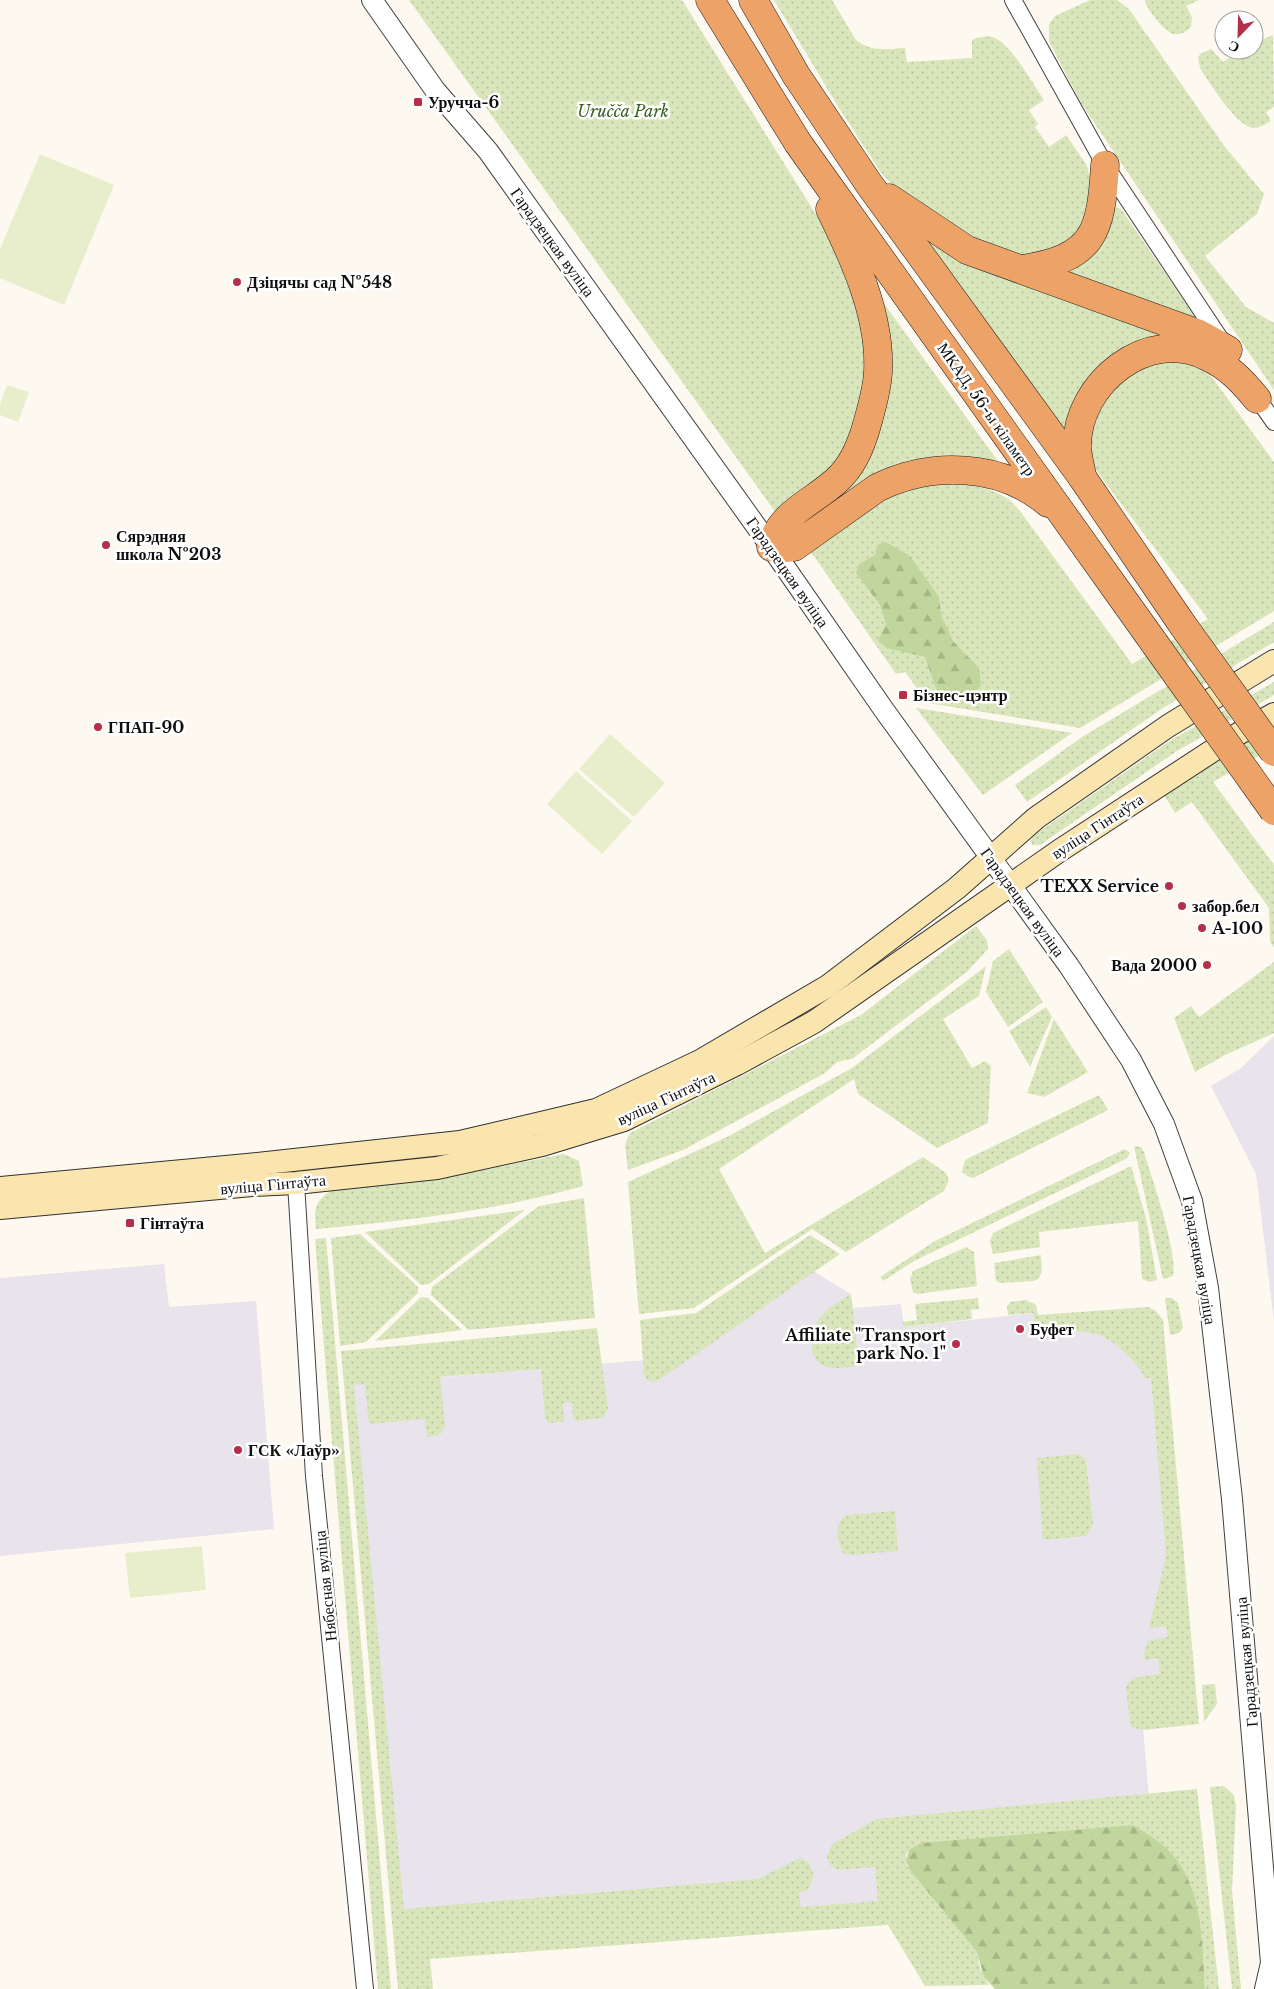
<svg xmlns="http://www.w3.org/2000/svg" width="1274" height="1989" font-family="'Libre Baskerville',serif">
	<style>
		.industrial { fill: #e9e3ec }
		.grass { fill: url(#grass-dots) }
		.forest { fill: url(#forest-firs) }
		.pitch { fill: #e8eecc }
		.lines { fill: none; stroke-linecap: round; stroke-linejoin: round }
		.minor-casing { stroke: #414141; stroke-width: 18 }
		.tertiary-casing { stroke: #414141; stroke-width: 22 }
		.secondary-casing { stroke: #303030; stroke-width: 24 }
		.trunk-casing { stroke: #1f1f1f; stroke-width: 29 }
		.minor { stroke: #fff; stroke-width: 16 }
		.tertiary { stroke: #fff; stroke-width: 20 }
		.secondary { stroke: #fae5af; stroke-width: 22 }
		.trunk { stroke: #eda268; stroke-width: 28 }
		.trunk-bridge-casing { stroke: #1f1f1f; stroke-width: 29; stroke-linecap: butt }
		.trunk-bridge { stroke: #eda268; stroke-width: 28 }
		.poi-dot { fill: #b52f4b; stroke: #fff; stroke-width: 2 }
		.labels { text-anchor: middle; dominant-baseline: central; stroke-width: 5; stroke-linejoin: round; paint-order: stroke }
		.poi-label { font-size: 16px; font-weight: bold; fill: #0e0e0e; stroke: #fff; text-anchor: start }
		.park-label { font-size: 16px; font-style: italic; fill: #3a6122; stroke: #fff }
		.street-label { font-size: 16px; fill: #0e0e0e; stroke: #fff }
	</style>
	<defs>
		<pattern id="grass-dots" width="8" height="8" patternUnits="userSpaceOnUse" patternTransform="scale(1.25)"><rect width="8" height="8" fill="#d9e6bb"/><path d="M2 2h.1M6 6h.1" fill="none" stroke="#b9c4a0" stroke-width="1.8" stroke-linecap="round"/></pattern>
		<pattern id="forest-firs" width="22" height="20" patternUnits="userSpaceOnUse" patternTransform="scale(1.25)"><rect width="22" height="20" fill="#c0d69c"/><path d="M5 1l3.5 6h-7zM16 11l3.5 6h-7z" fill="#a4b685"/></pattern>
	</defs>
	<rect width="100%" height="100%" fill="#fef9f0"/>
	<g class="industrial">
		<path d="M1274,1036v285l-18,-147 -45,-88 30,-18z"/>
		<path d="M164,1264l5,43 87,-6 18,228 -274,27v-278z"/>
		<path d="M813,1271l38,23 2,14 48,-4 3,23 129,-14 2,17 100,-12 20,16 26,321 -38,72 6,71 -266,30 3,87 -490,5 -47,-535 331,-28z"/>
	</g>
	<g class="grass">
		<path d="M409,0h273l148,237 18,43 16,50 3,43 -6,41 -31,63 -54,36z"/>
		<path d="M774,0h58l24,40c14,12 32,9 49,8l2,14 65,-4v-18c7,-3 16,-5 23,-2 18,9 37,45 49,62l-15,10 9,14 -3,3 14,20 17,-12 20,29 7,21v11l-16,40 -18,14 -52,8 -106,-64 -19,-20 -43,-66z"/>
		<path d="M1090,0h27l12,9 96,138 39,47 -7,20 -52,42 41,51 28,16v67l-193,-287 -32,-62v-17l6,-8z"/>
		<path d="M1145,0h54l-13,6 6,11 -1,10c-16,15 -25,4 -36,-9 -4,-6 -9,-11 -10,-18z"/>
		<path d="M1273,35l1,72 -8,5 5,9c-5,3 -11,7 -18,7 -17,-2 -43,-45 -53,-60l-2,-10 2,-4 11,-5 12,13 19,-12h12v-7z"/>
		<path d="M1115,207l6,2 82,119 -145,-56z"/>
		<path d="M914,228l258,107c-39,9 -81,21 -95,64 -5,13 -7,28 -11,42z"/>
		<path d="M875,291l130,180 -51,-10 -151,68 -4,-4 44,-31 17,-19 14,-31z"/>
		<path d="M1163,362l20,1 23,6 68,93v149l-194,117 -152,-25 -23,-31 -9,2 -85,-122c24,-19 49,-43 76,-59 27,-17 97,-13 122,7 4,3 8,8 11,11l112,153 76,-45 -119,-158 -2,-15 9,-38 34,-38z"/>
		<path d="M1274,622v20l-111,66 -136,94 -12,-17 67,-48z"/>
		<path d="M1274,682v13l-97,56 -137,94h-8l-1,-5 2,-4 138,-96z"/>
		<path d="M916,708l156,25 -89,62z"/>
		<path d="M1274,728v19l-61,35 61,83v83l-4,-7 -1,-33 -77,-106 -17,11 -12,-20 36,-24z"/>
		<path d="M976,926l11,14 1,9 -20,22 -116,88 -15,3 -12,11 -142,77 -55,20 -3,-25 5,-12 231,-118z"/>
		<path d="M1009,949l34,53 -35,25 -22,-35 7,-31z"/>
		<path d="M1274,962v71l-47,21 -32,18 -21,-54 17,-12 8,11z"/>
		<path d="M986,966l-7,30 -36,23 29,49 13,-7 6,5 -3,57 -51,25 -79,-54 -4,-15 -135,90 46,84 158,-96 23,16 3,7 -5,11 -98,61 -34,-23 -118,79 -55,6 -11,-132 99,-45 125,-69z"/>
		<path d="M1046,1007l6,10 -22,50 -21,-36z"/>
		<path d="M1054,1019l34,53 -44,25 -17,-4z"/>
		<path d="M1099,1095l9,15 -135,68 -6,-2 -5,-4 3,-12z"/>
		<path d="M1134,1146l7,1 3,5c8,27 34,100 29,124l-10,3z"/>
		<path d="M1125,1149l5,4 -4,6 -212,102 -31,20 -3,-4 55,-36z"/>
		<path d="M564,1154l15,7 4,25c-87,25 -177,35 -267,43 -2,-18 -2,-27 14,-38l108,-12z"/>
		<path d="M1131,1166l15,52 11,62 -7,2 -8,-3 -4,-58 -99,11 1,15 -47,7 -3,-13 3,-8z"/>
		<path d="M584,1198l11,120 -126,12 -38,-35 1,-8 107,-81z"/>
		<path d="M525,1210l-96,74 -8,1 -56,-53z"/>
		<path d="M360,1234l58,53v6l-52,49 -26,4 -9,-108z"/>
		<path d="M810,1235l30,19 -181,126 -4,2 -6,-1 -5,-5 -4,-56 56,-7z"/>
		<path d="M326,1238l65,751h-13l-63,-750z"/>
		<path d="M966,1247l8,5 3,34 -60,8 -4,-2 -3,-13 3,-8z"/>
		<path d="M1041,1255c0,11 4,21 -7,26l-34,2 -4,-2 -2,-18z"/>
		<path d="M851,1294l8,72c-11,1 -25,4 -35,0 -19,-9 -13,-40 -1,-52 7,-8 19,-14 28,-20z"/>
		<path d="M421,1297l7,1 34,32 -87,11z"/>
		<path d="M978,1298l1,11 -8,1 1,9 -69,8v-5l14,-2 -2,-16z"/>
		<path d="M1165,1298h7l6,5 5,25 -4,5 -9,2z"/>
		<path d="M1026,1300l10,5 2,10 110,-8 8,4 7,9 36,404 -56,6 -11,-2 -2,-5 -4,-36c5,-12 23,-11 34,-13l-2,-16 -12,2 -3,-2 5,-17 20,-4 -2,-11 -17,3 17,-73 -15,-178h-6c-5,-11 -13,-18 -22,-27 -30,-28 -50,-19 -87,-14l-3,-24 -25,2 -1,-8 3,-5z"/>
		<path d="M597,1328l11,81 -5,9 -26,3 -4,-3 -1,-16 -9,1 1,19 -16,1 -3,-5 -4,-49 -101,8 5,48c-3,11 -8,11 -18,12l-2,-18 -56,5 -4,-40 -11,1 50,524 354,-30 42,-21 9,5 5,13 -6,14 -9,2 2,15 77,-6 -3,-34 -36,3 -9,-5 -3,-8 5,-13 45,-25 320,-30 22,200h-14c-2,-37 -2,-72 -16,-107l-280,-32 -3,4 1,12 70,86 3,16 9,17 -64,1 -37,-61 -458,34 3,30h-35l-57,-638z"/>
		<path d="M1080,1454l6,6 7,64 -7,12 -43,4 -6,-82z"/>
		<path d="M895,1511l3,40 -47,4 -8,-2c-6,-11 -9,-31 3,-38z"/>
		<path d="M1215,1684l2,20 -13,18 -2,-37z"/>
		<path d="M1224,1786l10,9 2,11 -4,84 9,99h-9l-22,-202z"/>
	</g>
	<g class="forest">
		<path d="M886,542l24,14 29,41 2,18 12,26 26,27 2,18 -14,12 -29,-4 -13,-37 -38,-9 -9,-7 8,-17 -6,-19 -24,-32 3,-9 16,-9 2,-10z"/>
		<path d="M1133,1825c11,7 23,14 32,22 39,36 37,94 40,142h-210l-11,-12 -7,-25 -68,-83 -3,-9 3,-10 12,-7z"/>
	</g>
	<g class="pitch">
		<path d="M40,154l74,31 -50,120 -64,-27v-29z"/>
		<path d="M7,385l22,7 -11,30 -18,-7v-10z"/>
		<path d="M610,734l55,49 -31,34 -55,-48z"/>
		<path d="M576,771l56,50 -30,33 -55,-50z"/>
		<path d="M202,1546l4,44 -76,8 -5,-45z"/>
	</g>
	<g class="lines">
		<defs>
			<g id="minor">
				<path d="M1013,0l92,165 118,178"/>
				<path d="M1253,392l21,30"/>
				<path d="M296,1183l18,293 51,513"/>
			</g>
			<path id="tertiary" d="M372,0l63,90 53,61 283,396 113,163 185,256 62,94 33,64 28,77 16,87 24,211 39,464 -6,26"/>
			<g id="secondary">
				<path d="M0,1188l247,-23 213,-23 136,-32 104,-49 128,-75 129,-98 79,-70 132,-92 106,-65"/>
				<path d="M0,1208l252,-23 44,-2 141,-15 105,-23 82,-25 113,-56 77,-42 245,-171 179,-117 36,-20"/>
			</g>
			<g id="trunk">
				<path d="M710,0l88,143 357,501"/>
				<path d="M753,0l43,75 73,109 213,293 100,147"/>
				<path d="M889,198l78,52 232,84 29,16"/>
				<path d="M830,209c24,49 51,107 48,163 -1,19 -7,38 -12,56 -6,20 -14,39 -30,53 -23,21 -56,32 -65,66l9,2 14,-2 83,-59c54,-27 123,-25 171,15"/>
				<path d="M1022,269c72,-11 79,-36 83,-104"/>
				<path d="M1082,477c-1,-10 -5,-21 -5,-31 0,-63 71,-120 131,-89 20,9 35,25 49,42"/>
			</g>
		</defs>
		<use href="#minor" class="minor-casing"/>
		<use href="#tertiary" class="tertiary-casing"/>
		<use href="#secondary" class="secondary-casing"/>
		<use href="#trunk" class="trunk-casing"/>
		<use href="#minor" class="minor"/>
		<use href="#tertiary" class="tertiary"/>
		<use href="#secondary" class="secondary"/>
		<use href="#trunk" class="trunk"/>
		<defs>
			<g id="trunk-bridge">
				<path d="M1182,624l92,128"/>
				<path d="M1155,644l119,167"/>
			</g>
		</defs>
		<use href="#trunk-bridge" class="trunk-bridge-casing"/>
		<use href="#trunk-bridge" class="trunk-bridge"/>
	</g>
	<g class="poi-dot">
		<rect x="413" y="97" width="10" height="10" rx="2.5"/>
		<circle cx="237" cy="282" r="5"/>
		<circle cx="106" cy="545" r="5"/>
		<rect x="898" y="690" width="10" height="10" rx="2.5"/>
		<circle cx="98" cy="727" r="5"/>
		<circle cx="1169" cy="886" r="5"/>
		<circle cx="1182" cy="906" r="5"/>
		<circle cx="1202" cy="928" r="5"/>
		<circle cx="1207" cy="965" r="5"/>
		<rect x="125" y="1218" width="10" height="10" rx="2.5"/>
		<circle cx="1020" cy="1329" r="5"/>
		<circle cx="956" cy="1344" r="5"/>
		<circle cx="238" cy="1450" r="5"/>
	</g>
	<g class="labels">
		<g class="poi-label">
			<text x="428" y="102">Уручча-6</text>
			<text x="247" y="282">Дзіцячы сад №548</text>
			<text x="116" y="536">Сярэдняя<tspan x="116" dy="18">школа №203</tspan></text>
			<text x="913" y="695">Бізнес-цэнтр</text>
			<text x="108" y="727">ГПАП-90</text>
			<text x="1159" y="886" text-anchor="end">TEXX Service</text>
			<text x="1192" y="906">забор.бел</text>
			<text x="1212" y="928">A-100</text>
			<text x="1197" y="965" text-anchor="end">Вада 2000</text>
			<text x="140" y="1223">Гінтаўта</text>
			<text x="1030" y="1329">Буфет</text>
			<text x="946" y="1335" text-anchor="end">Affiliate "Transport<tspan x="946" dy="18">park No. 1"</tspan></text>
			<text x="248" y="1450">ГСК «Лаўр»</text>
		</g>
		<g class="park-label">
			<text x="623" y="111">Uručča Park</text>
		</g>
		<g class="street-label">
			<text transform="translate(553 242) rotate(54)">Гарадзецкая вуліца</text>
			<text transform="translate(987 409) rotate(55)">МКАД, 56-ы кіламетр</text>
			<text transform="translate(788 572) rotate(55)">Гарадзецкая вуліца</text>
			<text transform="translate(1097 826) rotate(-33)">вуліца Гінтаўта</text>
			<text transform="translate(1023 902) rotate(54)">Гарадзецкая вуліца</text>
			<text transform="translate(666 1098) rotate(-25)">вуліца Гінтаўта</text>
			<text transform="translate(273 1184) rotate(-5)">вуліца Гінтаўта</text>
			<text transform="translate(1200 1260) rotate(80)">Гарадзецкая вуліца</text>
			<text transform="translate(325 1586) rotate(-96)">Нябесная вуліца</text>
			<text transform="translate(1246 1662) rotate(-95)">Гарадзецкая вуліца</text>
		</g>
	</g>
	<g transform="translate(1239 35) rotate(203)"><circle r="24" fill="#ffffff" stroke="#9f9f9f"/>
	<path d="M0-4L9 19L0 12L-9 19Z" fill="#b52f4b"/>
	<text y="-8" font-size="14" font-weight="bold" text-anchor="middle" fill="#0e0e0e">С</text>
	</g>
</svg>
